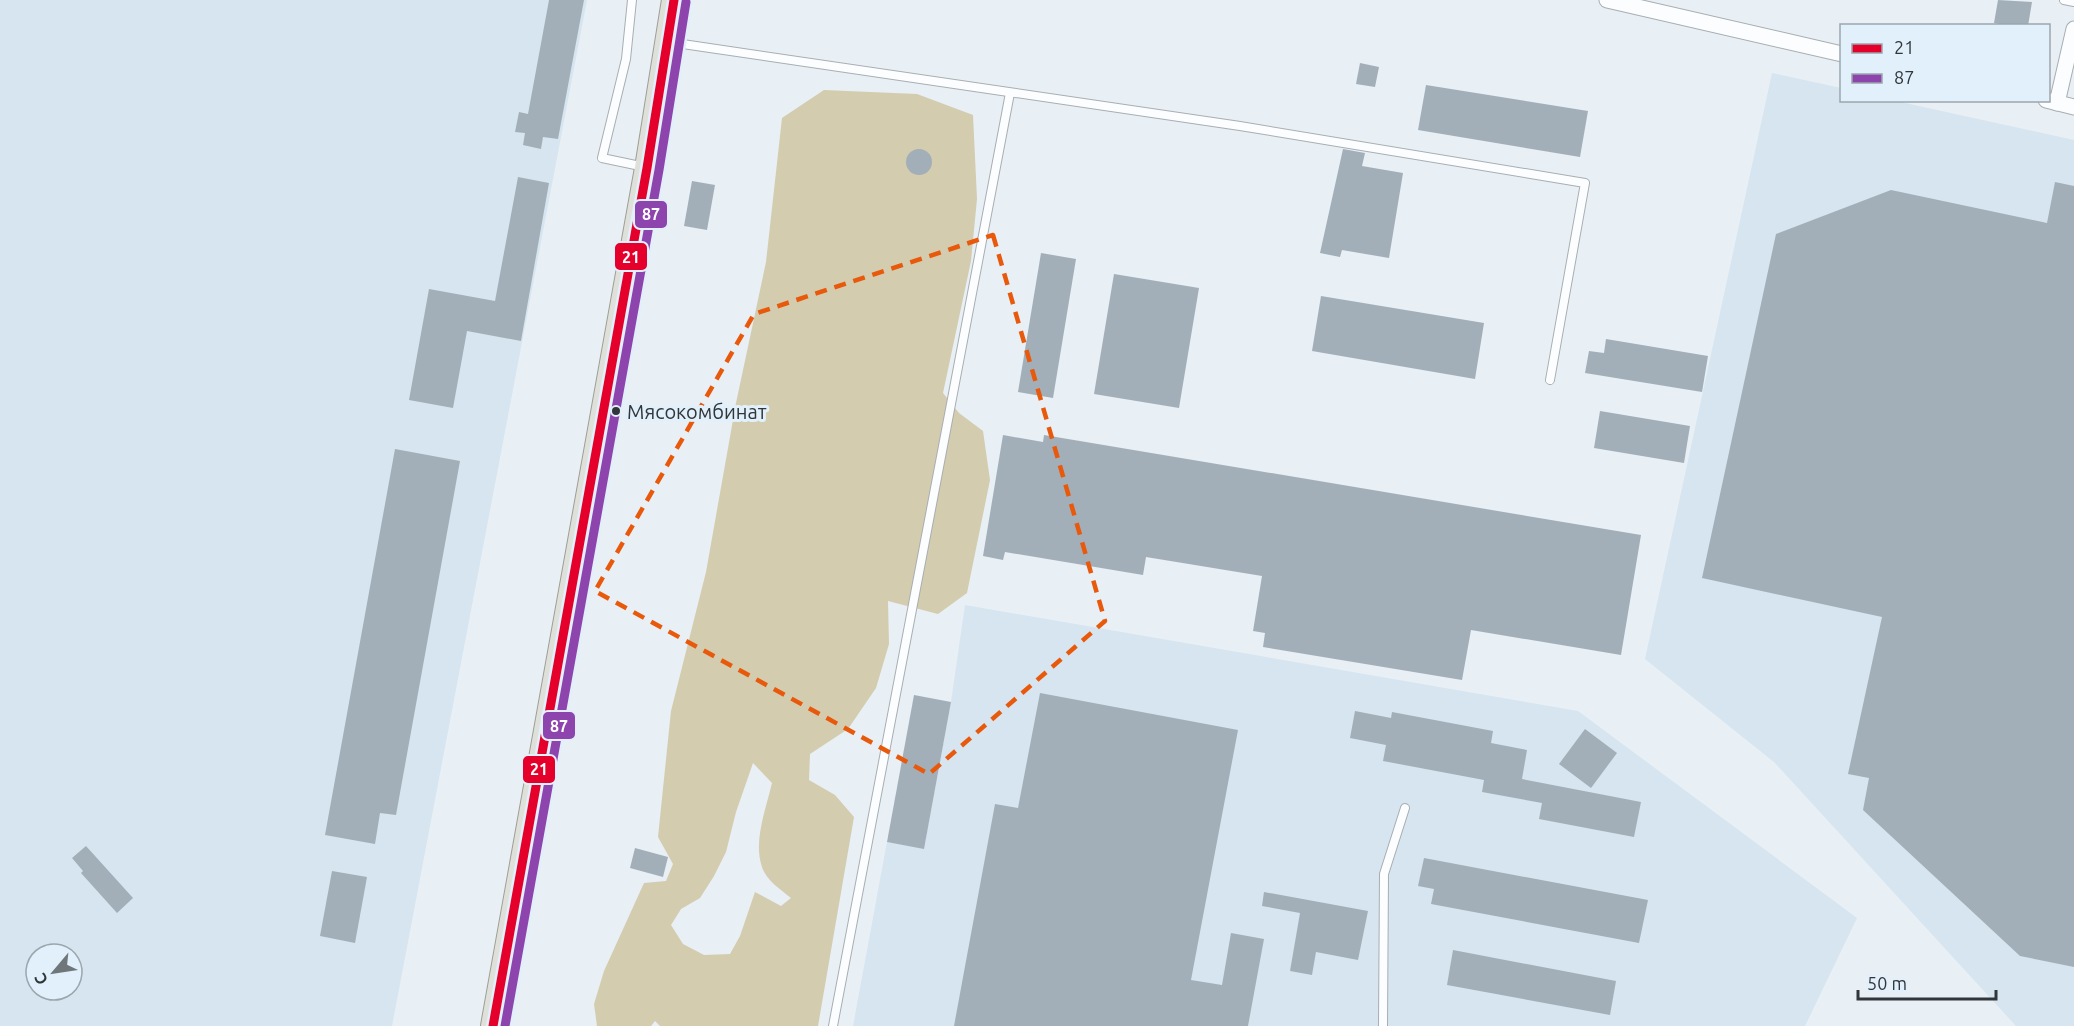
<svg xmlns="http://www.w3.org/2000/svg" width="2074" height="1026" font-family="Ubuntu,sans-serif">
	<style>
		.built { fill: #d6e5ef; fill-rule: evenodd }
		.forest { fill: #d3ccae; fill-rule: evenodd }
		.building { fill: #a2afb9 }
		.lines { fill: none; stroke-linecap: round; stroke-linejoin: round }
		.service-casing { stroke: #a8aeb2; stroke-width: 10 }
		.minor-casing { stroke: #a8aeb2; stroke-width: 17 }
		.primary-casing { stroke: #9d9e96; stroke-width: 26 }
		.service { stroke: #fcfdfe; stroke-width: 8 }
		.minor { stroke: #fcfdfe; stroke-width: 15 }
		.primary { stroke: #e0e0da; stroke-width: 24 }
		.bus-1-casing { stroke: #e2f0fb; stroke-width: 14 }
		.bus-2-casing { stroke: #e2f0fb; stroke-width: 14 }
		.bus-1 { stroke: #e4002b; stroke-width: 9 }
		.bus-2 { stroke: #8e44ad; stroke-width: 9 }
		.marked { fill: none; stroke: #e8590c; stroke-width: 4.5; stroke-dasharray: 12 8; stroke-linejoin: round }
		.bus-dot { fill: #30363a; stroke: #e2f0fb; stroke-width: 2 }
		.labels { text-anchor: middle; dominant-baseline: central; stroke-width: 6; stroke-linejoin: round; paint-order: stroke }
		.bus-label { font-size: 20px; fill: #30363a; stroke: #e2f0fb; text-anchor: start }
		.line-badge { stroke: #e2f0fb; stroke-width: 2 }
		.badge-label { font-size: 16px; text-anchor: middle; font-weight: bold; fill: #fff }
	</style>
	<rect width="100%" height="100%" fill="#e8eff5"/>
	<g class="built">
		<path d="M0,0h587l-195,1026h-392zM36,954h36v36h-36z"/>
		<path d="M1772,73l69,15 1,12 54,1 178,39v886h-58l-242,-264 -129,-103z"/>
		<path d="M965,605l613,106 279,207 -52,108h-952l34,-184 37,6 27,-146z"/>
	</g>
	<path class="forest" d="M824,90l93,4 56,21 4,84 -6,62 -28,132 16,20 24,18 7,49 -23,113 -29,21 -50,-13 1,43 -13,44 -28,41 -38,25 -1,26 26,15 19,22 -36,209h-158l-5,-5 -4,5h-54l-3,-22 10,-33 40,-88 22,-2 7,-17 -15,-27 13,-126 35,-139 30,-169 30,-141 16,-144zM753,763l19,20c-6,26 -19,58 -10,84 4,13 19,23 29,31l-10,8 -26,-14 -15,44 -10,18 -26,1 -21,-11 -12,-19 10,-16 19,-11 14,-22 12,-24 10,-40z"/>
	<g class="building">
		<path d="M549,0h35l-26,139 -15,-2 -2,12 -18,-4 2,-12 -10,-1 4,-20 9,2z"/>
		<path d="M1998,0l34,2 -4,24h-19l-15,-3z"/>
		<path d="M1360,63l19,4 -4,20 -19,-3z"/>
		<path d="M1426,85l162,26 -8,46 -162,-27z"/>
		<path d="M1343,149l22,4 -3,13 41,7 -14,85 -47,-8 -2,7 -20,-4z"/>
		<circle cx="919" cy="162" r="13"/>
		<path d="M518,177l31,6 -28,158 -54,-10 -14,77 -44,-8 20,-111 66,12z"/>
		<path d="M692,181l23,4 -8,45 -23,-4z"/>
		<path d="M2055,182l19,4v781l-54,-11 -157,-146 6,-32 -21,-4 34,-157 -180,-39 74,-344 115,-44 156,33z"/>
		<path d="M1041,253l35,6 -23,139 -35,-6z"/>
		<path d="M1114,274l85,14 -20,120 -85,-14z"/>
		<path d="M1321,296l163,27 -9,56 -163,-28z"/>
		<path d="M1606,339l102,17 -6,36 -117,-19 4,-22 15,2z"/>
		<path d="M1600,411l90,15 -6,37 -90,-15z"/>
		<path d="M1003,435l40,7 1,-7 597,100 -20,120 -150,-25 -9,50 -199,-33 2,-14 -12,-2 9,-55 -116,-19 -3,18 -138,-23 -2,8 -20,-4z"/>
		<path d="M395,449l65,12 -64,354 -16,-2 -5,31 -50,-9z"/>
		<path d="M1040,693l198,37 -47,250 31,5 9,-52 33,6 -16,87h-294l41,-222 23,4z"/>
		<path d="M914,695l37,7 -27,147 -37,-7z"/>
		<path d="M1355,711l36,7 1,-6 101,19 -2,12 36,7 -5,29 119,23 -7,35 -95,-18 3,-16 -60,-11 2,-12 -101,-19 3,-16 -36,-7z"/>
		<path d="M1585,729l32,24 -26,35 -32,-24z"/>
		<path d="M86,846l47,52 -16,15 -36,-40 2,-2 -11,-13z"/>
		<path d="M635,848l33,9 -5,20 -33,-9z"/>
		<path d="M1424,858l224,42 -9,43 -208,-39 3,-15 -16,-3z"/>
		<path d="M332,871l35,6 -12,66 -35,-7z"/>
		<path d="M1264,892l104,19 -10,49 -42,-8 -4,23 -22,-4 10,-58 -38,-7z"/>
		<path d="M1453,950l163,31 -6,34 -163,-30z"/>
	</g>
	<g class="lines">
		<defs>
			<g id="service">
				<path d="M632,0l-6,59 -24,99 43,9"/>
				<path d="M2064,0l10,2"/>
				<path d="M669,42l571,84 345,57 -35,197"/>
				<path d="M833,1026l177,-933"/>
				<path d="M1383,1026l1,-152 21,-66"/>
			</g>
			<g id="minor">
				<path d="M1607,0l235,54"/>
				<path d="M2046,100l28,7"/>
				<path d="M2057,103l17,-74"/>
			</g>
			<path id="primary" d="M493,1026l154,-858 27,-168"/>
		</defs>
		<use href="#service" class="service-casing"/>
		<use href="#minor" class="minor-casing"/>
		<use href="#primary" class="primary-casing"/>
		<use href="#service" class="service"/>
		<use href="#minor" class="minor"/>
		<use href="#primary" class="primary"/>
		<defs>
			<path id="bus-1" d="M493,1026l154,-858 27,-168"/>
			<path id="bus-2" d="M505,1026l154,-856 27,-168"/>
		</defs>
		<use href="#bus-1" class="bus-1-casing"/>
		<use href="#bus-2" class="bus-2-casing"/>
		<use href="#bus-1" class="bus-1"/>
		<use href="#bus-2" class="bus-2"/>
	</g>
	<path class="marked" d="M993,235l112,386 -176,153 -334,-183 159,-277z"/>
	<circle class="bus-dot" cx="616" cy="411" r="5"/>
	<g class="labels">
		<g class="bus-label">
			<text x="627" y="411">Мясокомбинат</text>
		</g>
	</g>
	<g class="line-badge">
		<rect x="634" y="200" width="34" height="29" rx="6" fill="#8e44ad"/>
		<rect x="614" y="242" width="34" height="29" rx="6" fill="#e4002b"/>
		<rect x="542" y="711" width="34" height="29" rx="6" fill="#8e44ad"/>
		<rect x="522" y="755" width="34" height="29" rx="6" fill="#e4002b"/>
	</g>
	<g class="badge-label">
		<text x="651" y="220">87</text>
		<text x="631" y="263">21</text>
		<text x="559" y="732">87</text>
		<text x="539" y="775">21</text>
	</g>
	<rect x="1840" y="24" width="210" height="78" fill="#e2f0fb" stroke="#9ba6ae" stroke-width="1.5"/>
	<rect x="1852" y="44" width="30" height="9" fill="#e4002b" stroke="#9ba6ae" stroke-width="1.5"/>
	<text x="1894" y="54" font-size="18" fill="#30363a">21</text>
	<rect x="1852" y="74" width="30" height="9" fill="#8e44ad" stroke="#9ba6ae" stroke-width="1.5"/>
	<text x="1894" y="84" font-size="18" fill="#30363a">87</text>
	<g transform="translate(54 972) rotate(241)"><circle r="28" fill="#e2f0fb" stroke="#9ba6ae" stroke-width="1.5"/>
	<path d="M0-4.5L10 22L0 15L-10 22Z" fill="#70777b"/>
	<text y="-9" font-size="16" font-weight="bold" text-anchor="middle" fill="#30363a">С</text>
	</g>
	<path d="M1858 990v9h138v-9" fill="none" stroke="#30363a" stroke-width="3"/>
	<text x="1867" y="990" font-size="18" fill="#30363a" stroke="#e2f0fb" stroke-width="4.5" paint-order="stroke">50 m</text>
</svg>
